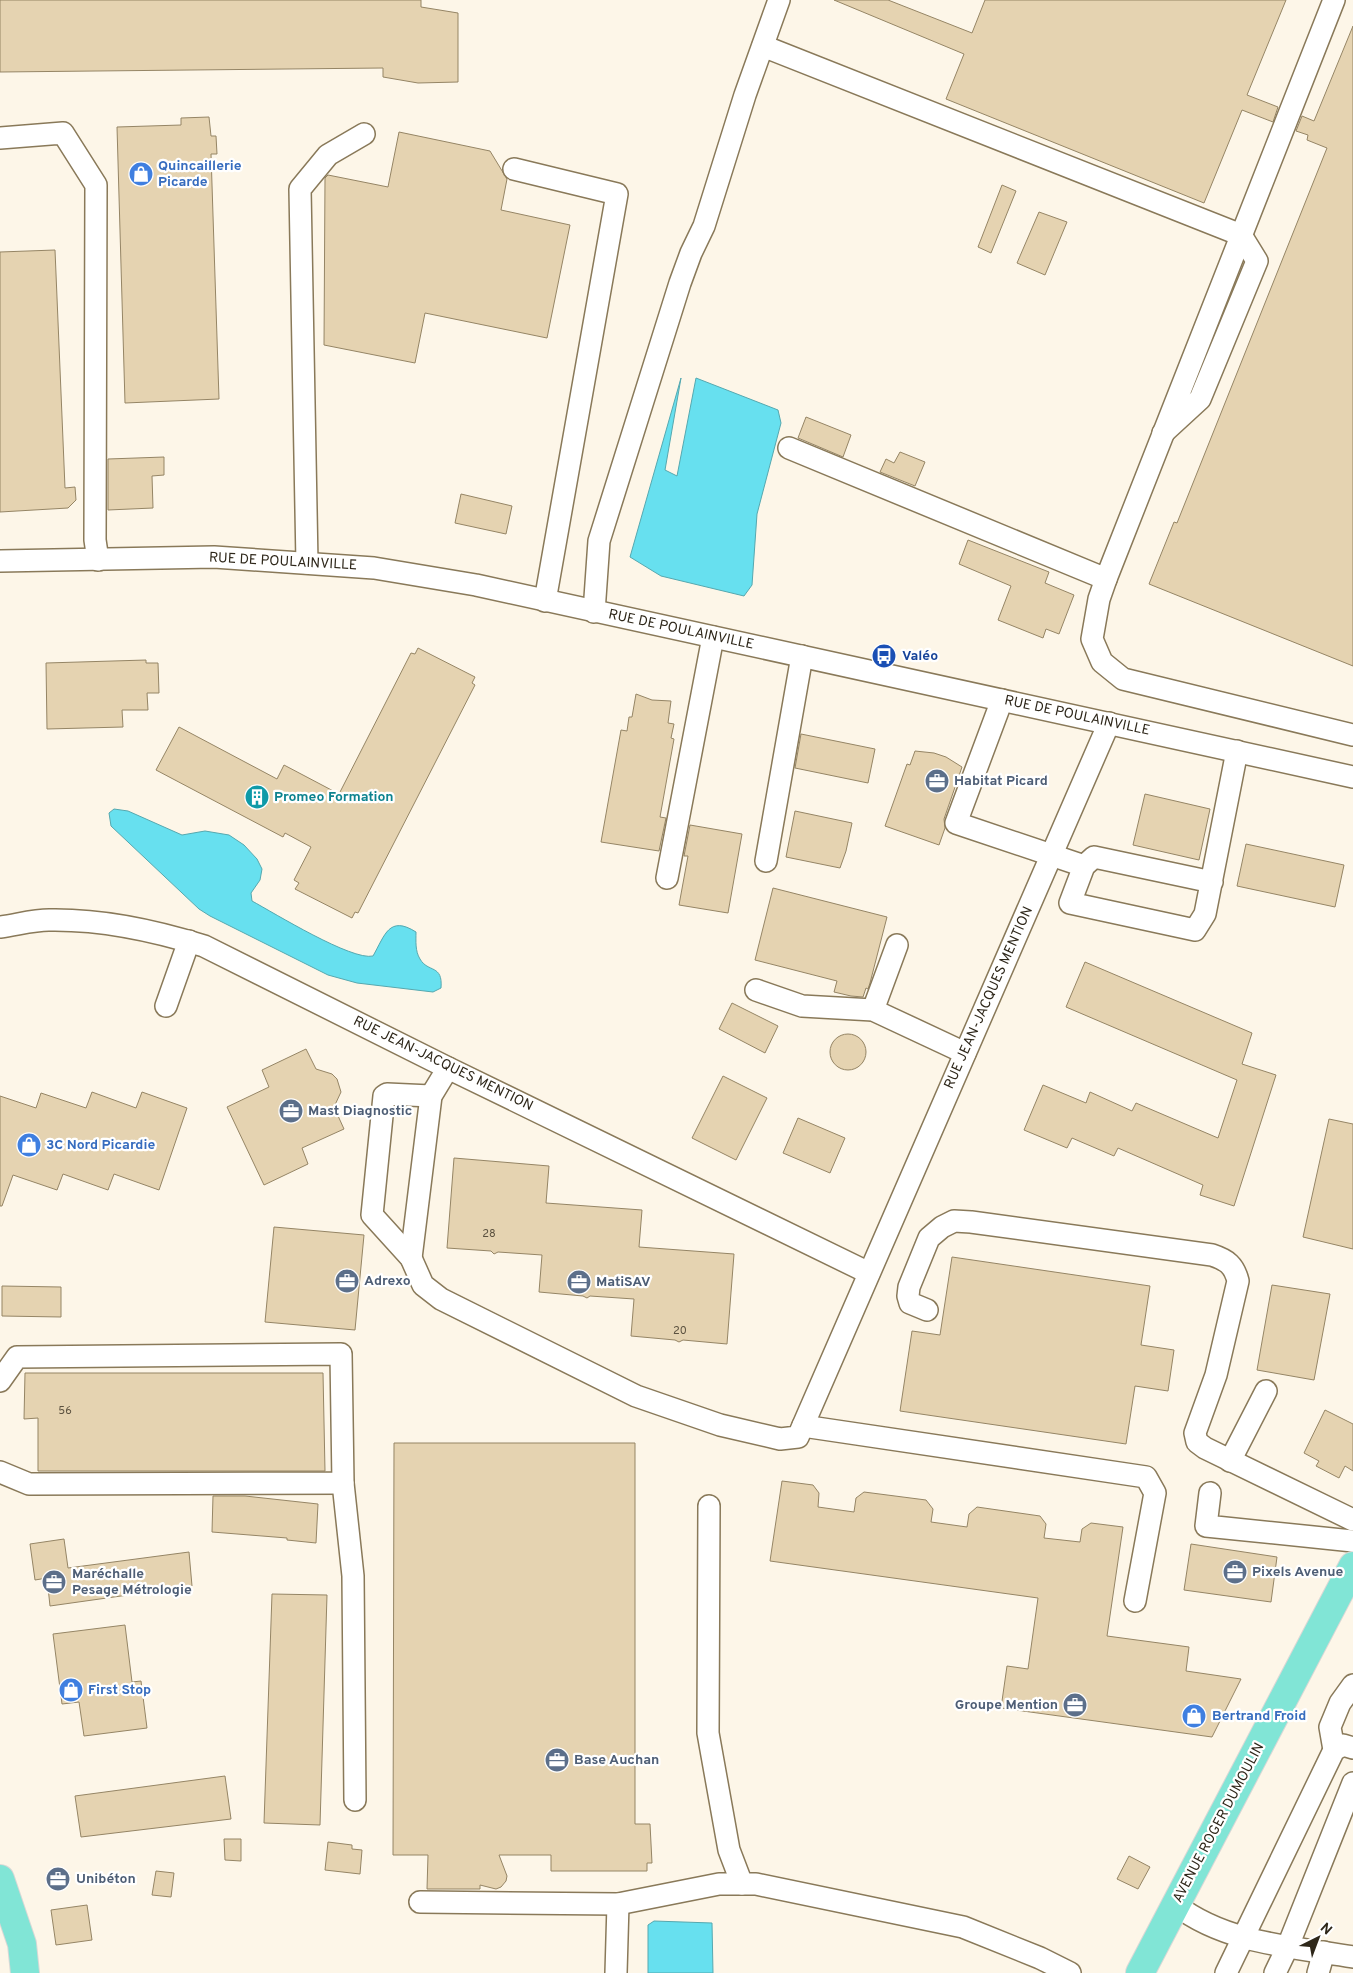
<svg xmlns="http://www.w3.org/2000/svg" width="1353" height="1973" font-family="Overpass,sans-serif">
	<style>
		.water { fill: #67e0ef; stroke: #56a8af }
		.building { fill: #e5d3b1; stroke: #958565 }
		.lines { fill: none; stroke-linecap: round; stroke-linejoin: round }
		.minor-casing { stroke: #897959; stroke-width: 24 }
		.major-casing { stroke: #d9d8d6; stroke-width: 30 }
		.minor { stroke: #fff; stroke-width: 21 }
		.major { stroke: #81e5d6; stroke-width: 28 }
		.labels { text-anchor: middle; dominant-baseline: central; stroke-width: 4.5; stroke-linejoin: round; paint-order: stroke }
		.number-label { font-size: 11px; fill: #5c5240 }
		.shop-label { font-size: 14px; font-weight: bold; fill: #366cbe; stroke: #fff; text-anchor: start }
		.street-label { font-size: 14px; fill: #2e271a; stroke: #fff }
		.transit-label { font-size: 14px; font-weight: bold; fill: #164399; stroke: #fff; text-anchor: start }
		.service-label { font-size: 14px; font-weight: bold; fill: #4e5e75; stroke: #fff; text-anchor: start }
		.culture-label { font-size: 14px; font-weight: bold; fill: #0d838f; stroke: #fff; text-anchor: start }
	</style>
	<rect width="100%" height="100%" fill="#fdf6e8"/>
	<g class="water">
		<path d="M681,378l-16,92 12,6 19,-98 82,32 3,13 -24,91 -5,71 -8,11 -83,-20 -31,-19z"/>
		<path d="M114,809l14,2 54,24 23,-4 24,4 15,10 13,14 5,10 -2,11 -9,13 1,8c22,12 100,60 121,55 12,-21 16,-41 43,-24 0,9 -1,19 4,27 8,14 23,5 21,29l-8,4 -76,-9 -29,-8 -118,-59 -11,-7 -88,-83 -2,-13z"/>
		<path d="M654,1921l58,2 1,50h-65v-48z"/>
	</g>
	<g class="building">
		<path d="M0,0h421v7l37,6v69l-40,1 -35,-6v-9l-383,4z"/>
		<path d="M834,0h54l84,33 13,-33h301l-39,95 31,12 -5,15 -31,-12 -38,93 -258,-104 18,-45z"/>
		<path d="M1353,26v640l-204,-82 25,-62 3,1 150,-375 -20,-8 1,-5 -12,-4 6,-15 12,5z"/>
		<path d="M209,117l2,19h5l1,18h-6l8,245 -94,4 -8,-276 64,-2v-7z"/>
		<path d="M399,132l91,19 17,28 -6,31 69,15 -23,113 -122,-25 -10,50 -91,-18 1,-167 3,-3 60,12z"/>
		<path d="M1002,185l14,6 -25,62 -13,-6z"/>
		<path d="M1039,212l28,10 -22,53 -28,-12z"/>
		<path d="M55,250l10,238 10,-1 1,13 -8,8 -68,4v-260z"/>
		<path d="M806,417l45,18 -8,22 -45,-19z"/>
		<path d="M900,452l25,10 -10,24 -35,-14 6,-13 8,4z"/>
		<path d="M164,457v18l-12,1 1,32 -45,2v-51z"/>
		<path d="M461,494l51,12 -6,28 -51,-11z"/>
		<path d="M968,540l81,32 -4,11 29,12 -15,39 -13,-5 -3,9 -45,-18 13,-34 -52,-22z"/>
		<path d="M418,648l57,29 -3,6 3,2 -117,228 -3,-1 -3,6 -57,-29 4,-6 -5,-3 17,-33 -26,-14 -2,4 -127,-67 23,-43 98,52 7,-14 55,29 72,-141 4,1z"/>
		<path d="M146,660v3h12l1,30h-12l1,17h-26l1,17 -76,2 -1,-66z"/>
		<path d="M636,694l16,6 19,1 -3,22 6,1 -3,14 3,1 -14,78 6,1 -7,33 -58,-9 20,-112 6,1 2,-14h3z"/>
		<path d="M801,734l74,15 -7,34 -73,-15z"/>
		<path d="M915,751l19,2 12,4 16,10 -18,52 1,9 -6,17 -54,-19 22,-62 3,1z"/>
		<path d="M1145,794l65,15 -11,51 -66,-15z"/>
		<path d="M795,811l57,12 -6,28 -6,17 -54,-11z"/>
		<path d="M690,825l52,9 -14,79 -49,-8 9,-49h-4z"/>
		<path d="M1246,844l98,21 -9,42 -98,-21z"/>
		<path d="M773,888l114,29 -17,66 -2,6 -2,-1 -3,9 -12,-1 -17,-4 3,-11 -82,-21z"/>
		<path d="M1085,962l167,71 -10,31 34,11 -42,131 -34,-11 3,-10 -85,-37 -4,8 -42,-18 -5,10 -43,-18 19,-45 43,18 4,-11 42,19 4,-8 82,35 19,-58 -171,-73z"/>
		<path d="M732,1003l46,23 -13,27 -46,-24z"/>
		<circle cx="848" cy="1052" r="18"/>
		<path d="M306,1049l10,20 16,5 5,5 4,13 -7,15 10,22 -42,19 6,16 -44,21 -37,-78 42,-20 -7,-17z"/>
		<path d="M723,1076l44,22 -31,62 -44,-22z"/>
		<path d="M92,1092l44,16 6,-16 45,16 -28,82 -45,-16 -6,16 -45,-16 -6,16 -44,-15 -11,31h-2v-110l36,12 5,-15 45,15z"/>
		<path d="M798,1118l47,20 -15,35 -47,-20z"/>
		<path d="M1329,1119l24,5v125l-50,-12z"/>
		<path d="M454,1158l95,8 -3,37 96,7 -3,37 95,7 -7,90 -44,-4 -4,2 -4,-2 -44,-4 3,-37 -44,-3 -3,2 -4,-2 -44,-4 3,-37 -44,-3 -4,2 -3,-3 -44,-3z"/>
		<path d="M274,1227l90,8 -9,95 -90,-8z"/>
		<path d="M952,1257l198,29 -9,59 33,5 -6,41 -33,-5 -9,58 -226,-33 12,-80 28,4z"/>
		<path d="M1272,1285l58,9 -16,86 -57,-10z"/>
		<path d="M2,1286l59,1v30l-59,-1z"/>
		<path d="M25,1373h298l2,98h-287v-53l-14,1z"/>
		<path d="M1325,1410l28,14v47l-8,-5 -6,12 -23,-12 3,-5 -15,-8z"/>
		<path d="M394,1443h241v381h15l2,39h-5v8h-96v-16h-52l8,21 -1,5 -5,6 -5,2 -16,-4v4h-53l1,-34h-35z"/>
		<path d="M782,1481l31,4 6,8 -1,14 36,5 2,-14 8,-6 62,8 7,9 -2,13 36,5 2,-13 8,-7 63,9 6,8 -2,14 36,4 2,-13 9,-6 32,4 -16,109 82,11 -3,24 55,8 -29,58 -211,-29 6,-42 21,3 10,-71 -268,-37z"/>
		<path d="M213,1496h32l73,8 -2,39 -29,-3v-2l-75,-6z"/>
		<path d="M64,1539l4,29 121,-16 3,34 -142,20 -3,-28 -12,2 -5,-36z"/>
		<path d="M1191,1544l86,13 -6,45 -87,-12z"/>
		<path d="M272,1594l55,1 -7,230 -56,-2z"/>
		<path d="M125,1625l7,57 9,-1 6,47 -63,8 -5,-34 -17,2 -9,-70z"/>
		<path d="M225,1776l6,43 -150,18 -6,-41z"/>
		<path d="M224,1839h17v22l-16,-1z"/>
		<path d="M328,1842l24,3v4l10,1 -2,24 -35,-4z"/>
		<path d="M1129,1856l21,11 -12,22 -21,-10z"/>
		<path d="M156,1871l18,2 -3,24 -19,-2z"/>
		<path d="M87,1905l5,35 -36,5 -5,-35z"/>
	</g>
	<g class="lines">
		<defs>
			<g id="minor">
				<path d="M763,46l478,189 16,26 -57,138 -37,34"/>
				<path d="M0,138l63,-5 33,52 -1,355 3,20"/>
				<path d="M514,169l103,25 -72,407"/>
				<path d="M789,448l317,131 -7,20 -7,40 10,23 21,17 230,56"/>
				<path d="M0,561l214,-4 160,11 102,17 877,192"/>
				<path d="M307,563l-7,-374 28,-34 36,-21"/>
				<path d="M1106,579l228,-579"/>
				<path d="M594,612l5,-71 81,-258 11,-30 13,-27 41,-131 34,-95"/>
				<path d="M1002,700l-46,123 128,43"/>
				<path d="M766,861l36,-205"/>
				<path d="M667,878l46,-241"/>
				<path d="M1212,882l-118,-25 -10,9 -14,37 125,27 10,-16 32,-163"/>
				<path d="M0,927c16,-2 33,-7 49,-7 53,-1 104,10 155,26l244,122 421,205"/>
				<path d="M756,990l46,16 71,4 92,43"/>
				<path d="M166,1006l23,-65"/>
				<path d="M873,1010l24,-65"/>
				<path d="M431,1096l-44,-2 -3,2 -12,119 39,43 12,27 18,14 195,97 84,29 60,14 18,-2 311,-714"/>
				<path d="M411,1258l20,-162 17,-28"/>
				<path d="M927,1310l-17,-7 -2,-7 1,-9 20,-49 13,-11 12,-6 17,1 241,33c15,5 22,10 26,26l-22,94 -21,58 2,9 8,6 148,72"/>
				<path d="M0,1381l17,-24 324,-3 2,129 -314,1 -29,-12"/>
				<path d="M803,1426l343,51 9,16 -20,108"/>
				<path d="M1230,1461l36,-70"/>
				<path d="M343,1483l10,93 2,224"/>
				<path d="M1210,1493l-4,33 147,15"/>
				<path d="M709,1506l-1,227 21,117 13,34"/>
				<path d="M1334,1750l-4,-23 10,-24 13,-18"/>
				<path d="M420,1902l198,2 101,-20h37l207,43 77,31 30,15"/>
				<path d="M1176,1905c49,38 117,42 177,52"/>
				<path d="M616,1973l2,-69"/>
				<path d="M1226,1973l108,-223 9,-5 10,3"/>
				<path d="M1275,1973l13,-27 65,-163"/>
				<path d="M1318,1973l6,-21"/>
			</g>
			<g id="major">
				<path d="M0,1879l22,65 3,29"/>
				<path d="M1140,1973l213,-407"/>
			</g>
		</defs>
		<use href="#minor" class="minor-casing"/>
		<use href="#major" class="major-casing"/>
		<use href="#minor" class="minor"/>
		<use href="#major" class="major"/>
	</g>
	<defs>
		<symbol id="shop-disc" viewBox="-11 -11 22 22"><circle r="9.5" fill="#3f7fe0" stroke="#fff"/><path d="M-5-2.5h2.3a2.7 3.5 0 0 1 5.4 0H5L5.5 6h-11ZM-1.5-2.5h3a1.5 2.3 0 0 0-3 0Z" fill="#fff"/></symbol>
		<symbol id="bus-disc" viewBox="-11 -11 22 22"><circle r="9.5" fill="#1a4fb4" stroke="#fff"/><path d="M-5-6H5V4H4V6H2V4H-2V6H-4V4H-5ZM-3.5-4V0h7V-4ZM-3.5 1.2v1.5H-2V1.2ZM2 1.2v1.5H3.5V1.2Z" fill="#fff"/></symbol>
		<symbol id="office-disc" viewBox="-11 -11 22 22"><circle r="9.5" fill="#5c6f8a" stroke="#fff"/><path d="M-6-3h4V-5.5h4V-3h4V5H-6ZM-1-4.5V-3h2v-1.5ZM-6 0V1H6V0Z" fill="#fff"/></symbol>
		<symbol id="building-disc" viewBox="-11 -11 22 22"><circle r="9.5" fill="#0f9aa8" stroke="#fff"/><path d="M-4-6H4V6H1V3H-1V6H-4ZM-2.5-4.3h1.7v1.8h-1.7ZM.8-4.3h1.7v1.8H.8ZM-2.5-1h1.7V.8h-1.7ZM.8-1h1.7V.8H.8Z" fill="#fff"/></symbol>
	</defs>
	<g fill-rule="evenodd">
		<use href="#shop-disc" x="127" y="160" width="28" height="28"/>
		<use href="#bus-disc" x="870" y="642" width="28" height="28"/>
		<use href="#office-disc" x="923" y="767" width="28" height="28"/>
		<use href="#building-disc" x="243" y="783" width="28" height="28"/>
		<use href="#office-disc" x="277" y="1097" width="28" height="28"/>
		<use href="#shop-disc" x="15" y="1131" width="28" height="28"/>
		<use href="#office-disc" x="333" y="1267" width="28" height="28"/>
		<use href="#office-disc" x="565" y="1268" width="28" height="28"/>
		<use href="#office-disc" x="1221" y="1558" width="28" height="28"/>
		<use href="#office-disc" x="40" y="1568" width="28" height="28"/>
		<use href="#shop-disc" x="57" y="1676" width="28" height="28"/>
		<use href="#office-disc" x="1061" y="1691" width="28" height="28"/>
		<use href="#shop-disc" x="1180" y="1702" width="28" height="28"/>
		<use href="#office-disc" x="543" y="1746" width="28" height="28"/>
		<use href="#office-disc" x="44" y="1865" width="28" height="28"/>
	</g>
	<g class="labels">
		<g class="number-label">
			<text x="489" y="1234">28</text>
			<text x="680" y="1331">20</text>
			<text x="65" y="1411">56</text>
		</g>
		<g class="shop-label">
			<text x="158" y="166">Quincaillerie<tspan x="158" dy="16">Picarde</tspan></text>
			<text x="46" y="1145">3C Nord Picardie</text>
			<text x="88" y="1690">First Stop</text>
			<text x="1212" y="1716">Bertrand Froid</text>
		</g>
		<g class="street-label">
			<text transform="translate(283 562) rotate(3)">RUE DE POULAINVILLE</text>
			<text transform="translate(681 630) rotate(12)">RUE DE POULAINVILLE</text>
			<text transform="translate(1077 716) rotate(12)">RUE DE POULAINVILLE</text>
			<text transform="translate(989 998) rotate(-66)">RUE JEAN-JACQUES MENTION</text>
			<text transform="translate(443 1064) rotate(26)">RUE JEAN-JACQUES MENTION</text>
			<text transform="translate(1219 1823) rotate(-62)">AVENUE ROGER DUMOULIN</text>
		</g>
		<g class="transit-label">
			<text x="902" y="656">Valéo</text>
		</g>
		<g class="service-label">
			<text x="954" y="781">Habitat Picard</text>
			<text x="308" y="1111">Mast Diagnostic</text>
			<text x="364" y="1281">Adrexo</text>
			<text x="596" y="1282">MatiSAV</text>
			<text x="1252" y="1572">Pixels Avenue</text>
			<text x="72" y="1574">Maréchalle<tspan x="72" dy="16">Pesage Métrologie</tspan></text>
			<text x="1058" y="1705" text-anchor="end">Groupe Mention</text>
			<text x="574" y="1760">Base Auchan</text>
			<text x="76" y="1879">Unibéton</text>
		</g>
		<g class="culture-label">
			<text x="274" y="797">Promeo Formation</text>
		</g>
	</g>
	<g transform="translate(1318 1938) rotate(42)" stroke="#ffffff" stroke-width="4" paint-order="stroke">
	<path d="M0-4L9 19L0 12L-9 19Z" fill="#2e271a"/>
	<text y="-8" font-size="14" font-weight="bold" text-anchor="middle" fill="#2e271a">N</text>
	</g>
</svg>
